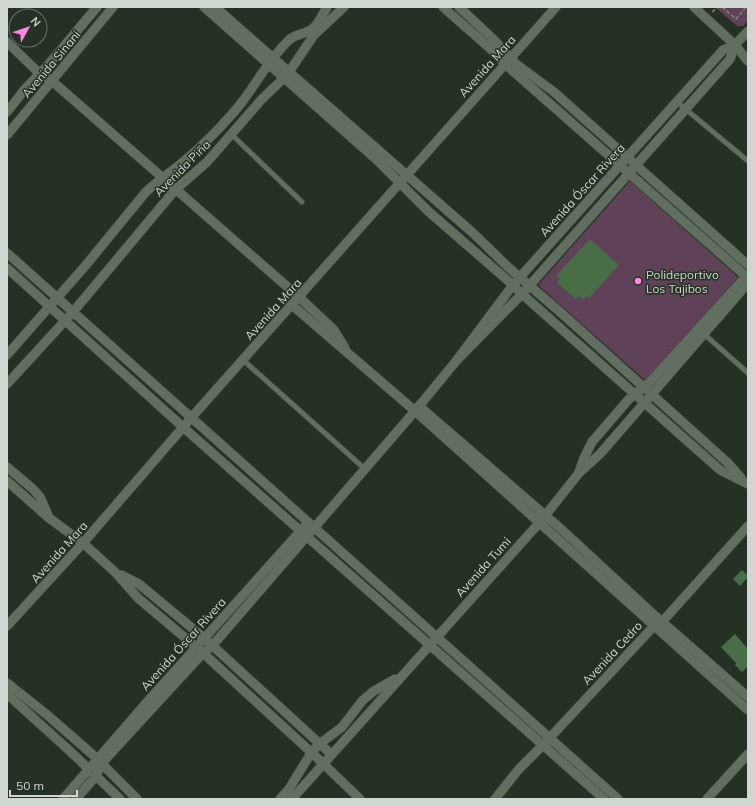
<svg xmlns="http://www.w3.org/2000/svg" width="755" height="806" font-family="Mulish,sans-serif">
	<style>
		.green { fill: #604258 }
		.building { fill: #486d47 }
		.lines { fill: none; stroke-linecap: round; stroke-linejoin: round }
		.lane-casing { stroke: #444e44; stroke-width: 6 }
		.street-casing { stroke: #444e44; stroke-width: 10 }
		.path { stroke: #7c857c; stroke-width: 1.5; stroke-dasharray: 4 2; stroke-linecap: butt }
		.lane { stroke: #616e60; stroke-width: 4.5 }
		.street { stroke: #616e60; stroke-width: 9 }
		.poi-dot { fill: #fe86e1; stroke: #253125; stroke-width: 1.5 }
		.labels { text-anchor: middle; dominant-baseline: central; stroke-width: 3; stroke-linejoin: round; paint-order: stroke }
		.street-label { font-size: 12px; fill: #d0d7d0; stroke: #253125 }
		.poi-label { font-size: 12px; fill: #d0d7d0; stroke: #253125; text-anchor: start }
	</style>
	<rect width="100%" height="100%" fill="#253125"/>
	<g class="green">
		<path d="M715,7h33v14l-5,5h-6z"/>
		<path d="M630,181l108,96 -92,104 -108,-96z"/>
	</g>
	<g class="building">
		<path d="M590,239l29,26 -30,33 -3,-2 -3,4 -4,-4 -3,3 -19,-16 3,-4 -4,-3z"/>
		<path d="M742,570l6,6v1l-8,9 -7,-7z"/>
		<path d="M735,634l13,15v17l-6,6 -7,-7 1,-2 -15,-16z"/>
	</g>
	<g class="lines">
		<defs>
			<g id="lane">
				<path d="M677,102l71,59"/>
				<path d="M231,134l71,68"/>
				<path d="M704,334l44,39"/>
				<path d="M243,360l122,109"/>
			</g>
			<g id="street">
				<path d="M204,7l174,154 50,50 85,74 9,9 198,176 28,14"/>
				<path d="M215,7l258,226 35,34 51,44 169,152 13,15"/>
				<path d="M443,7l51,45 11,12 243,214"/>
				<path d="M459,7l35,33 22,24 38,28 194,173"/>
				<path d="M694,7l41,38 13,16"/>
				<path d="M7,42l32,31 13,8 247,216 35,33 11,18"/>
				<path d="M735,45l-5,14 -208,235 -65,66 56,-75 210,-235 12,-5 13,-14"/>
				<path d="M7,112l18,-23 24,-25 48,-57"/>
				<path d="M7,135l106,-128"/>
				<path d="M7,253l611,546"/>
				<path d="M7,268l177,160 420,371"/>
				<path d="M292,305l123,106 333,299"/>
				<path d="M7,355l79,-90 59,-72c12,-12 25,-20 38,-31 16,-13 36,-33 50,-49 20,-22 33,-51 55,-72 6,-7 14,-6 21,-10 9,-4 13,-16 18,-24"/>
				<path d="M7,384l66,-72 102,-122 32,-28 55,-63 25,-24 27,-40 30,-28"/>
				<path d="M419,406l142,123 92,85 95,83"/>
				<path d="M7,467l26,22 7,8 8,18"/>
				<path d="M579,472l5,-14 8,-16 37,-43 20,-16 98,-108"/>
				<path d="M7,481l42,37 34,25 33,30 22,25 65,55 109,100 48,46"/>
				<path d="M121,575l18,9 65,54 127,116"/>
				<path d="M7,626l76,-83 108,-125 365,-411"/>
				<path d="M7,683l39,31 46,40 45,45"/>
				<path d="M7,694l64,58 49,47"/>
				<path d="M63,799l85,-98 157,-175"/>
				<path d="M76,799l20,-23 6,-13 101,-110 9,-7 203,-235 42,-51"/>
				<path d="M280,799l9,-10 19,-31 9,-12 25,-19 21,-27 11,-9 21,-12"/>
				<path d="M292,799l248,-277 39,-49 21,-19 148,-171"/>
				<path d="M495,799l24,-30 24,-24 111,-119 8,-4 86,-96"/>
				<path d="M707,799l41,-45"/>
			</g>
		</defs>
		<use href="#lane" class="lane-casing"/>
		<use href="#street" class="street-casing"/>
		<g class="path">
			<path d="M722,7l14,12 10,-12"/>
			<path d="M712,12l6,-5"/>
		</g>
		<use href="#lane" class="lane"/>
		<use href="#street" class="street"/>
	</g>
	<circle class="poi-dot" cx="638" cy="281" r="4"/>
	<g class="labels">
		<g class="street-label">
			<text transform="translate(51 64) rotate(-50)">Avenida Sinani</text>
			<text transform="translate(487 66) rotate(-48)">Avenida Mara</text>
			<text transform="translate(182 168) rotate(-45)">Avenida Piña</text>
			<text transform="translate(582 190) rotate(-48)">Avenida Óscar Rivera</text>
			<text transform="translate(273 309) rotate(-48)">Avenida Mara</text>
			<text transform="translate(59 552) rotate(-48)">Avenida Mara</text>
			<text transform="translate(483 567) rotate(-48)">Avenida Tumi</text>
			<text transform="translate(183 644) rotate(-48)">Avenida Óscar Rivera</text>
			<text transform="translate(612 653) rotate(-47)">Avenida Cedro</text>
		</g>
		<g class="poi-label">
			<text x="646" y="274">Polideportivo<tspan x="646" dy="14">Los Tajibos</tspan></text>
		</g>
	</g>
	<rect width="755" height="806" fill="none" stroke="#d0d7d0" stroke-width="16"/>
	<g transform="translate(28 28) rotate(50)"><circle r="19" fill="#253125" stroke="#697369"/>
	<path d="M0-3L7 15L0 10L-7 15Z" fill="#fe86e1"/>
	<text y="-6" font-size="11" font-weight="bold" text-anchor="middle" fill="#d0d7d0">N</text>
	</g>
	<path d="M10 790v6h67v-6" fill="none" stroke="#d0d7d0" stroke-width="2"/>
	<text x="16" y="790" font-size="12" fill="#d0d7d0" stroke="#253125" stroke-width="3" paint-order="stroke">50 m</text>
</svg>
